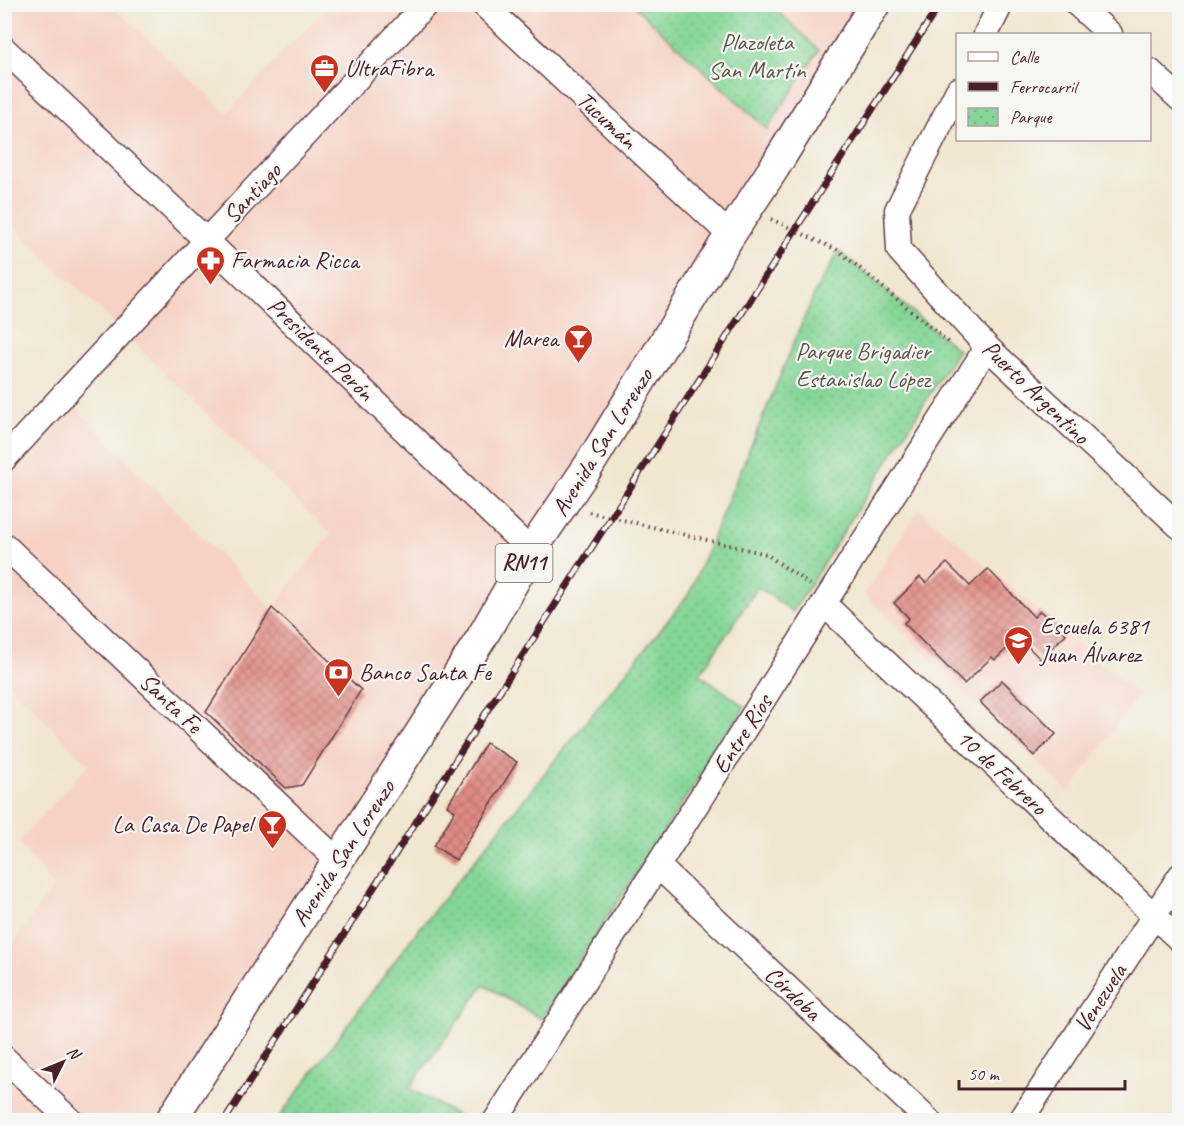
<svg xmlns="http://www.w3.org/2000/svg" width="1184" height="1125" font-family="Caveat,sans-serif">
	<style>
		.built { fill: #f6d2c4 }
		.park { fill: url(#park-dots); stroke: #687a61; stroke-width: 1.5 }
		.building { fill: url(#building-cross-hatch) }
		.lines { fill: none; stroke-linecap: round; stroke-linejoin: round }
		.minor-casing { stroke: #633d44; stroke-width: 27 }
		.major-casing { stroke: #633d44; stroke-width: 33 }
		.path { stroke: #633d44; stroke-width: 4; stroke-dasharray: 1.5 4.5; stroke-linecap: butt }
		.minor { stroke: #fff; stroke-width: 24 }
		.major { stroke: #fff; stroke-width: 30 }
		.rail-casing { stroke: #4a1f2b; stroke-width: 7 }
		.rail { stroke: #f6f6f2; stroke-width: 4.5; stroke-dasharray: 14; stroke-linecap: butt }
		.labels { text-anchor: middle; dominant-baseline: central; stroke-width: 4.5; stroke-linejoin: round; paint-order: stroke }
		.shield { fill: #f6f6f2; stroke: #7e6067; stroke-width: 1.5 }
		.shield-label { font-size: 22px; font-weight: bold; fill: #4a1f2b }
		.park-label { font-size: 24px; fill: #5c564b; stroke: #f6f6f2 }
		.poi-label { font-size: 24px; fill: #4a1f2b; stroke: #f6f6f2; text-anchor: start }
		.street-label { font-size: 24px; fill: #4a1f2b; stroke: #f6f6f2 }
	</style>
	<defs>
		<pattern id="park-dots" width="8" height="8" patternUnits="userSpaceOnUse" patternTransform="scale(1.5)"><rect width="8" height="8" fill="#85d697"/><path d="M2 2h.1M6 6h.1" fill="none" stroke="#74b782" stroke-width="1.8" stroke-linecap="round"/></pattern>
		<pattern id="building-cross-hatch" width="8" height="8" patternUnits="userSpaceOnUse" patternTransform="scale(1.5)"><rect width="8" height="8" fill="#e18c85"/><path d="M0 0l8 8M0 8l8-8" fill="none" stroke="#b8726d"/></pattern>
	</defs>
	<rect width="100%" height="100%" fill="#f6f6f2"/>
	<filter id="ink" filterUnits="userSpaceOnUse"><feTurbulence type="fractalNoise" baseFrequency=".0167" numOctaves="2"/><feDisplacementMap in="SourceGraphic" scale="12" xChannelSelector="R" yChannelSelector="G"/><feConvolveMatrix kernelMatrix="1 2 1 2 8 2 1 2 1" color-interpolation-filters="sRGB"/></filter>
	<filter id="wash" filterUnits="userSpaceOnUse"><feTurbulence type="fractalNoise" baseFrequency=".008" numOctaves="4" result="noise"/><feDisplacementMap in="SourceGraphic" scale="24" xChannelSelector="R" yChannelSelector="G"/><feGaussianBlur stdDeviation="1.35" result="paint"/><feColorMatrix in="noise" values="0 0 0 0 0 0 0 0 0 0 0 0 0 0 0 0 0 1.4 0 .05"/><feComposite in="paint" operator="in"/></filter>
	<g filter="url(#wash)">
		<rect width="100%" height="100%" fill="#f1e6cf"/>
		<g class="built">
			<path d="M5,5h107l115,108 100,-108h552l-711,1115h-163v-166l48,-67 -35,-46 71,-77 -84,-83v-209l69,-66 198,202 59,-74 -326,-316z"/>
			<path d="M919,509l219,186 -69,98 -205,-199z"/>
		</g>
		<g class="park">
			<path d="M633,5h138l48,45 -52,79z"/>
			<path d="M839,251l119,99 -165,262 -35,-25 -58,87 45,33 -204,312 -57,-34 -75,103 56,32h-188l135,-182 277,-344 126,-302z"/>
		</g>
		<g id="blocks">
			<g class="building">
				<path d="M947,563l23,23 18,-17 46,48 6,-6 26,23 -26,25 -21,-22 -24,23 -3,-3 -28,27 -60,-61 5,-5 -15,-15 26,-26 6,6z"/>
				<path d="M272,608l89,82 -59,95 -16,3 -80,-76z"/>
				<path d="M1002,680l54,54 -22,22 -54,-54z"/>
				<path d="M486,743l31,19 -61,98 -22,-14 21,-35 -8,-5z"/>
			</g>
		</g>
	</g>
	<g filter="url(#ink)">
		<use href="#blocks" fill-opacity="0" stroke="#633d44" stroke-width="1.5"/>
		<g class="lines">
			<defs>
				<g id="minor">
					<path d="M483,4l247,231"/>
					<path d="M1077,4l33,30"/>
					<path d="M986,34l15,-30"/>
					<path d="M4,49l203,192 324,310"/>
					<path d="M1150,71l30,28"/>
					<path d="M958,90l-61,120 2,40 88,97 193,180"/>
					<path d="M4,459l422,-455"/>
					<path d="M4,545l334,316"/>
					<path d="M824,604l356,336"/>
					<path d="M658,866l270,254"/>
					<path d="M4,1058l66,62"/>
					<path d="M496,1120l491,-773"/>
					<path d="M1021,1120l159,-244"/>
				</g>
				<path id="major" d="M171,1120l311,-483 49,-86 57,-84 142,-232 44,-67 101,-164"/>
			</defs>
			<use href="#minor" class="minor-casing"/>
			<use href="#major" class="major-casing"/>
			<g class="path">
				<path d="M771,219l68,32 112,93"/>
				<path d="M589,512l177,42 44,31"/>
			</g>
			<use href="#minor" class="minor"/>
			<use href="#major" class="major"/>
			<defs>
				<path id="rail" d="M225,1120l715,-1116"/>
			</defs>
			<use href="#rail" class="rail-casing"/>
			<use href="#rail" class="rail"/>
		</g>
	</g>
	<defs>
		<symbol id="office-pin" viewBox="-11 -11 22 30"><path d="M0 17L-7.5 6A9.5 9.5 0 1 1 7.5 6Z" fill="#c8321e" stroke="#f6f6f2"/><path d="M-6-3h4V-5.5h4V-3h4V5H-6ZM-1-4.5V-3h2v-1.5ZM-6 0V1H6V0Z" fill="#fff"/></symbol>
		<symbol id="pharmacy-pin" viewBox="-11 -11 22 30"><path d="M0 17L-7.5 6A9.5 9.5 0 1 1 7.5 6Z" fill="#c8321e" stroke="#f6f6f2"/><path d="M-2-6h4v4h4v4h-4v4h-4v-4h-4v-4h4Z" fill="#fff"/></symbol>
		<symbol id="bar-pin" viewBox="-11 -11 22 30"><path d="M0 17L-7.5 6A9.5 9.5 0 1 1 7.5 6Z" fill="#c8321e" stroke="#f6f6f2"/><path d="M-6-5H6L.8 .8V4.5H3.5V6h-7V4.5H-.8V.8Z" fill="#fff"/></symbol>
		<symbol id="school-pin" viewBox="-11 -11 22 30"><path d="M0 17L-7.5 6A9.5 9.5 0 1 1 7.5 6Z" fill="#c8321e" stroke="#f6f6f2"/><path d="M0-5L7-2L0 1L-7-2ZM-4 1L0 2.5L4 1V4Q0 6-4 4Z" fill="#fff"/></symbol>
		<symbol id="bank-pin" viewBox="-11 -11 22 30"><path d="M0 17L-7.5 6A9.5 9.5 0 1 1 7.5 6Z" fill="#c8321e" stroke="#f6f6f2"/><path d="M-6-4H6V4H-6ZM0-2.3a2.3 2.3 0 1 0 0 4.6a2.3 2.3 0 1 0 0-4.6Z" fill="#fff"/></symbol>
	</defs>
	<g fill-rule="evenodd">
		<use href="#office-pin" x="308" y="52" width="33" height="45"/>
		<use href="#pharmacy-pin" x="194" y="244" width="33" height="45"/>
		<use href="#bar-pin" x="562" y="322" width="33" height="45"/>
		<use href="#school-pin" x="1002" y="624" width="33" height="45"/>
		<use href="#bank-pin" x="322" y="656" width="33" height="45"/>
		<use href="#bar-pin" x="256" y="808" width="33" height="45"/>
	</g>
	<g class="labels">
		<rect class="shield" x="495.5" y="544" width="57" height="38" rx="4.5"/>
		<g class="shield-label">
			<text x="524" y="563">RN11</text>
		</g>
		<g class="park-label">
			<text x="757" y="42">Plazoleta<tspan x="757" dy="28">San Martín</tspan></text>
			<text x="863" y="351">Parque Brigadier<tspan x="863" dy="28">Estanislao López</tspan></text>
		</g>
		<g class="poi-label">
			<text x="345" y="68">UltraFibra</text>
			<text x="231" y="260">Farmacia Ricca</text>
			<text x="558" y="338" text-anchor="end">Marea</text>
			<text x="1040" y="626">Escuela 6381<tspan x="1040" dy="28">Juan Álvarez</tspan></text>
			<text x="359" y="672">Banco Santa Fe</text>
			<text x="252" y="824" text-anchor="end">La Casa De Papel</text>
		</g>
		<g class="street-label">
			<text transform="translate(607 120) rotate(43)">Tucumán</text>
			<text transform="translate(252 193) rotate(-47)">Santiago</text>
			<text transform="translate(321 349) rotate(44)">Presidente Perón</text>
			<text transform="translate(1036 392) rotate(44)">Puerto Argentino</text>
			<text transform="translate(602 442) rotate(-58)">Avenida San Lorenzo</text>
			<text transform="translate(171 703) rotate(43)">Santa Fe</text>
			<text transform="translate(742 734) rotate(-57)">Entre Ríos</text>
			<text transform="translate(1002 772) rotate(43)">10 de Febrero</text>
			<text transform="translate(343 853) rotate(-57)">Avenida San Lorenzo</text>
			<text transform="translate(793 993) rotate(43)">Córdoba</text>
			<text transform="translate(1100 998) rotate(-57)">Venezuela</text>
		</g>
	</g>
	<rect width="1184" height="1125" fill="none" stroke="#f6f6f2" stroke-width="24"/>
	<rect x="956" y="33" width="195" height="108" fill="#f6f6f2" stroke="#b1a0a2" stroke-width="1.5"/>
	<rect x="968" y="52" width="30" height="9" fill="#ffffff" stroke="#b1a0a2" stroke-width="1.5"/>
	<text x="1010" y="63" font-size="18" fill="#4a1f2b">Calle</text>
	<rect x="968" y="82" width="30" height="9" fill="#4a1f2b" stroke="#b1a0a2" stroke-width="1.5"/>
	<text x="1010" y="93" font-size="18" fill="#4a1f2b">Ferrocarril</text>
	<rect x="968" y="108" width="30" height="18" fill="url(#park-dots)" stroke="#b1a0a2" stroke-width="1.5"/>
	<text x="1010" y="123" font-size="18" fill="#4a1f2b">Parque</text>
	<g transform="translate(63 1062) rotate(47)" stroke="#f6f6f2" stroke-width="4.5" paint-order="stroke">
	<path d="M0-4.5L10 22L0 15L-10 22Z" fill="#4a1f2b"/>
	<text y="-9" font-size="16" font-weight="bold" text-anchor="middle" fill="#4a1f2b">N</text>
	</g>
	<path d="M959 1080v9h166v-9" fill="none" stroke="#4a1f2b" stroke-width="3"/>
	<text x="968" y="1080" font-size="18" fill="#4a1f2b" stroke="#f6f6f2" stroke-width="4.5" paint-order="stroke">50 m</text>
</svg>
